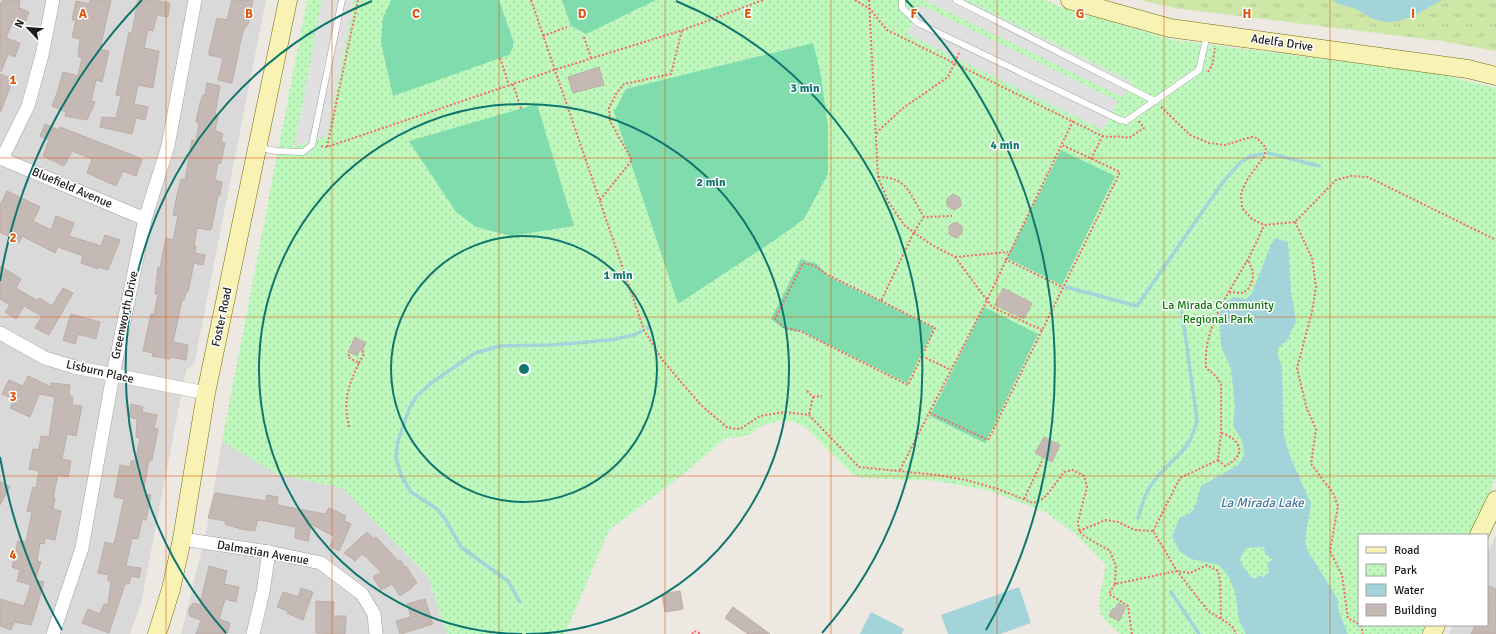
<svg xmlns="http://www.w3.org/2000/svg" width="1496" height="634" font-family="Signika,sans-serif">
	<style>
		.residential { fill: #dad9d9 }
		.grass { fill: url(#grass-tufts) }
		.park { fill: url(#park-dots) }
		.pitch { fill: #80dcad }
		.parking { fill: #e0e0e0 }
		.water { fill: #a2d4da; fill-rule: evenodd }
		.lines { fill: none; stroke-linecap: round; stroke-linejoin: round }
		.stream { stroke: #a2d4da; stroke-width: 3.5 }
		.building { fill: #c4b9b5; stroke: #beada4 }
		.lane-casing { stroke: #a0a0a0; stroke-width: 7 }
		.street-casing { stroke: #a0a0a0; stroke-width: 14 }
		.secondary-casing { stroke: #6f6e07; stroke-width: 19 }
		.path { stroke: #f7686a; stroke-width: 2; stroke-dasharray: 2 2; stroke-linecap: butt }
		.lane { stroke: #fff; stroke-width: 6 }
		.street { stroke: #fff; stroke-width: 13 }
		.secondary { stroke: #f8f3b4; stroke-width: 18 }
		.grid { fill: none; stroke: #de560d; stroke-width: 1; stroke-opacity: 0.55 }
		.ring { fill: none; stroke: #0f766e; stroke-width: 2 }
		.labels { text-anchor: middle; dominant-baseline: central; stroke-width: 3; stroke-linejoin: round; paint-order: stroke }
		.street-label { font-size: 12px; fill: #1c1c1c; stroke: #fff }
		.park-label { font-size: 12px; fill: #10760d; stroke: #fff }
		.water-label { font-size: 13px; font-style: italic; fill: #45789a; stroke: #fff }
		.grid-label { font-size: 13px; text-anchor: middle; font-weight: bold; fill: #de560d; stroke: #fff; stroke-width: 3; stroke-linejoin: round; paint-order: stroke }
		.centre { fill: #0f766e; stroke: #fff; stroke-width: 2 }
		.ring-label { font-size: 12px; text-anchor: middle; font-weight: bold; fill: #0f766e; stroke: #fff; stroke-width: 3; stroke-linejoin: round; paint-order: stroke }
	</style>
	<defs>
		<pattern id="grass-tufts" width="24" height="20" patternUnits="userSpaceOnUse"><rect width="24" height="20" fill="#cee7a7"/><path d="M3 7l-1-3M5 7V3M7 7l1-3M15 17l-1-3M17 17v-4M19 17l1-3" fill="none" stroke="#b0c68f"/></pattern>
		<pattern id="park-dots" width="8" height="8" patternUnits="userSpaceOnUse"><rect width="8" height="8" fill="#bff8bd"/><path d="M2 2h.1M6 6h.1" fill="none" stroke="#a4d4a2" stroke-width="1.8" stroke-linecap="round"/></pattern>
	</defs>
	<rect width="100%" height="100%" fill="#ede8e1"/>
	<g class="residential">
		<path d="M0,0h266l-72,365 -8,5 -45,233 -11,31h-130z"/>
		<path d="M222,441l55,33 65,14 85,87 20,59h-266l26,-106z"/>
		<path d="M1496,535v99h-47l4,-9h34v-71z"/>
	</g>
	<path class="grass" d="M1140,0h356v51l-55,-10 -267,-33z"/>
	<path class="park" d="M307,0h739l15,7 112,33 262,33 61,15v390l-27,57h-110v90h66l-4,9h-301c-6,-6 -14,-11 -18,-18 -8,-11 4,-38 3,-52l-31,-31 -29,-21 -58,-22 -51,-9 -73,-3 -11,-4 -47,-47 -10,-5 -13,-2 -23,7 -9,7 -8,3 -16,1 -50,42 -67,50 -44,104h-118l-20,-59 -85,-87 -65,-14 -55,-33z"/>
	<g class="pitch">
		<path d="M391,0h108l14,40v7l-4,8 -116,41 -12,-53 2,-25z"/>
		<path d="M562,0h94l-70,34 -15,-8z"/>
		<path d="M813,43l7,27 8,56v48l-24,45 -29,21 -97,64 -64,-192 12,-23z"/>
		<path d="M537,104l37,122 -63,10 -35,-9 -20,-15 -47,-71z"/>
		<path d="M1061,150l54,26 -53,109 -55,-27z"/>
		<path d="M801,259l16,5 9,9v2l108,53 -27,55 -108,-53 -2,2 -13,-3 -13,-10z"/>
		<path d="M984,307l54,27 -53,109 -55,-27z"/>
	</g>
	<g class="parking">
		<path d="M322,0h32l-27,136 -33,11z"/>
		<path d="M924,0h41l167,82 -8,16z"/>
		<path d="M921,5l197,96 -15,29 -196,-96z"/>
	</g>
	<g class="water">
		<path d="M1332,0h110c-20,11 -44,29 -68,19 -5,-2 -11,-6 -16,-9 -9,-4 -18,-4 -26,-10z"/>
		<path d="M1275,238l13,4 3,49 5,30 -8,18 -10,9v9l4,9 2,71 8,24 19,43 -6,36 3,11 29,47 2,14 9,22h-102l-7,-14 -4,-28 -6,-15 -10,-12 -28,-6 -12,-8 -7,-15 8,-19c19,-4 15,-16 21,-31l37,-21 6,-9 -1,-14 -10,-16 2,-20 -4,-37 -10,-23 -2,-31 6,-13 9,-5 12,2 6,-6 19,-49zM1264,547l1,7 8,5 -6,5 2,8 -6,5 -5,-2 -2,3h-4l-10,-13 -2,-6 6,-11z"/>
		<path d="M1019,587l12,36 -31,11h-52l-7,-19z"/>
		<path d="M871,612l33,17 -2,5h-42z"/>
	</g>
	<g class="lines">
		<g class="stream">
			<path d="M1268,153l51,13"/>
			<path d="M1066,287l71,19 86,-124 17,-19 9,-6 13,-3"/>
			<path d="M648,328l1,-1"/>
			<path d="M1138,518c4,-13 7,-26 16,-37 19,-25 36,-28 43,-61l-15,-108"/>
			<path d="M1171,592l28,42"/>
			<path d="M520,602l-12,-21 -47,-34 -16,-28 -8,-10 -26,-17 -10,-17 -5,-17 2,-18 12,-33 6,-10 15,-14 44,-30 25,-7 52,-1 58,-5 24,-5 8,-4"/>
		</g>
	</g>
	<g class="building">
		<path d="M3,0h17l-1,8 10,4 -5,13 -11,-4 -7,17 14,5 -5,14 -7,-3 -7,18 -1,-69h2z"/>
		<path d="M90,0h21l-11,49 9,2 -7,31 -6,-2 -5,21 4,1 -8,18 -22,-4 1,-4 -14,-6 6,-16 5,-18 15,4 4,-19 -4,-1 2,-17 -8,-2 4,-17h-4l4,-19 14,3z"/>
		<path d="M138,0h15l17,3 -2,14 -11,-2 -4,16 -5,-1 -4,18 15,3 -6,37 -15,-3 -4,19 14,3 -3,13 -9,-2 -4,16 -32,-7 2,-10 14,1 5,-22 -5,-1 13,-63 3,1z"/>
		<path d="M232,0h21l-5,25h-2l-4,10 -10,48 -14,-3 5,-22 -14,-3v-3l8,-34 10,2z"/>
		<path d="M599,67l5,18 -31,8 -5,-16z"/>
		<path d="M0,74l13,5 -12,32h-1z"/>
		<path d="M207,83l13,3 -4,23 -1,6 3,1 -3,14 8,4 -2,8 4,1 -4,20h-3l-3,17 7,2 -2,13h-2l-6,32 -2,3 -13,-2 -3,18h2l-1,7 10,2 -2,10 -9,-2 -6,29h-2l-2,8h-2l-5,24 -4,18 15,3 -2,15 -15,-3 -1,2 -18,-3 1,-3 -10,-2 8,-37h3l4,-19 -3,-1 3,-27 2,1 6,-30 7,2 5,-24 -5,-1 4,-20 4,-16 4,1 7,-40 4,1 3,-18 -3,-1 4,-19 3,-8h2z"/>
		<path d="M45,124l14,6 1,-3 82,32 -6,17 -13,-5 -7,15 -29,-13 5,-14 -20,-8 -8,15 -21,-10 6,-16 -9,-4z"/>
		<path d="M7,191l33,16 -7,14 18,9 5,-14 18,7 -5,13 32,10 4,-11 15,5 -12,30 -9,-3 -1,2 -17,-6 2,-7 -25,-9 -3,6 -33,-17 -3,7 -19,-11v-27z"/>
		<path d="M953,194l7,4 1,8 -7,4 -7,-4v-7z"/>
		<path d="M955,222l7,4v7l-6,5 -7,-4v-8z"/>
		<path d="M0,266l21,13 -5,9 22,13 1,-3 13,8 11,-18 10,5 -24,42 -14,-7 7,-12 -18,-10 -8,13 -11,-7 5,-7 -10,-6z"/>
		<path d="M1003,288l29,15 -8,16 -29,-14z"/>
		<path d="M71,314l29,8 -4,17 -18,-5 -3,10 -12,-4z"/>
		<path d="M355,337l11,6 -4,8 -2,-1 -3,6 -9,-4z"/>
		<path d="M28,376l23,11v-4l19,2 -1,10 4,2 -1,8 10,1 -6,30 -9,-2 -5,25 9,2 -3,16 -10,-2 -5,23h2l-2,11 8,2 -6,29 -10,-2 -1,6 -4,-1 -3,18 4,1 -6,18 9,2 -8,28 -5,15 -17,-3 -3,8 -11,-4v-27l24,7 7,-21 -14,-4 3,-11 -8,-3 6,-26 8,1 6,-30 -5,-1 6,-24 3,1 3,-17 -10,-2 4,-20 6,1 2,-14 8,1 6,-40 -16,-3 -9,23 -20,-9 4,-9 -12,-5 7,-14 14,6z"/>
		<path d="M131,404l12,3 -1,5 15,3 -3,13 4,1 -6,31h-3l-6,34 8,1 -5,25h-4l-4,19 -6,-1 -6,28 15,2 -2,10 -8,-2 -2,8h-4l-16,49 -27,-10 6,-14 12,5 4,-10 4,1 3,-24h-3v-6l-10,-2 7,-31 9,2 10,-45 -10,-2 6,-32 10,2 1,-6h4l1,-2 4,-21 -4,-1 1,-18 -8,-2z"/>
		<path d="M1044,437l16,8 -8,17 -17,-9z"/>
		<path d="M0,481l10,6 -10,18z"/>
		<path d="M215,493l51,8 1,-6 11,2 -1,8 48,9 4,-6 17,8 -2,5 7,3 -12,27 -9,-5 5,-9 -24,-13 -3,17 -13,-3 1,-11 -36,-7 -3,1 -2,10 -14,-2 -16,-5 1,-3 -18,-3z"/>
		<path d="M367,532l7,7 2,-2 22,24 2,-1 5,7 1,-1 11,17 -5,3 1,1 -13,9 -8,-12 -11,6 -8,-13 8,-5 -16,-16 -3,-2 -7,7 -11,-8z"/>
		<path d="M209,566l18,5 -3,13 15,3 -3,15 -11,-3 -6,20 11,4 -3,11h-31l5,-14 -11,-4 -1,-2v-5l4,-6 7,2z"/>
		<path d="M1487,585l9,4v45h-25l4,-9h12v-16l3,-8 -3,-2z"/>
		<path d="M301,588l12,4 -10,28 -16,-7 1,-2 -11,-4 6,-15 15,5z"/>
		<path d="M680,591l3,18 -18,3 -3,-18z"/>
		<path d="M425,599l8,25 -33,10 -4,-13 15,-4 -4,-13z"/>
		<path d="M316,601l18,1 -1,14h13l-1,18 -29,-1z"/>
		<path d="M1118,603l8,4 -7,14 -10,-5 4,-8 2,1z"/>
		<path d="M733,607l37,27h-22l-23,-16z"/>
	</g>
	<g class="lines">
		<defs>
			<g id="lane">
				<path d="M902,0v8l16,15 202,97 6,1 73,-51 8,-36"/>
				<path d="M956,0l199,101"/>
				<path d="M260,148l16,3 27,1 9,-7 30,-145"/>
			</g>
			<g id="street">
				<path d="M0,158l145,61"/>
				<path d="M2,159l26,-53 14,-51 11,-55"/>
				<path d="M0,333l45,25 29,9 132,26"/>
				<path d="M182,539l87,13 52,11 41,31 12,20 2,20"/>
				<path d="M53,634l29,-86 31,-173 32,-156 23,-73 27,-146"/>
				<path d="M253,634l10,-42 6,-40"/>
			</g>
			<g id="secondary">
				<path d="M1070,0l100,28 298,41 28,7"/>
				<path d="M1479,535l17,-35"/>
				<path d="M157,634l14,-45 11,-50 24,-146 82,-393"/>
				<path d="M1432,634l4,-9"/>
			</g>
		</defs>
		<use href="#lane" class="lane-casing"/>
		<use href="#street" class="street-casing"/>
		<use href="#secondary" class="secondary-casing"/>
		<g class="path">
			<path d="M531,0l113,330 19,31 38,44 27,23 12,1 20,-13 24,-4 25,3 50,52 79,8 28,5 32,9 35,14 8,-3 6,-5 17,-23 9,-2 11,6 3,11 -9,34 1,10 5,5 26,15 6,15 -1,18"/>
			<path d="M855,0l15,9 17,21 215,106c11,2 16,-1 27,2l15,-10 -5,-7"/>
			<path d="M869,0l9,177 11,26 16,23 27,19 23,12 37,50 50,23"/>
			<path d="M543,36l24,-9"/>
			<path d="M584,37l7,21"/>
			<path d="M500,58l9,27"/>
			<path d="M1208,72l4,-6 3,-18"/>
			<path d="M513,84l8,25"/>
			<path d="M1161,107l29,28 19,8 16,2 26,-8 6,1 9,10 -2,9 -16,21 -7,15 1,15 10,11 12,6 31,-3 41,-42 15,-4 17,1 128,63"/>
			<path d="M876,133l27,-25 45,-31 12,-26"/>
			<path d="M321,146l6,1 227,-77 129,-40 80,-30"/>
			<path d="M327,147l31,-147"/>
			<path d="M1091,159l11,-22"/>
			<path d="M878,177c30,0 32,18 46,40l28,-1"/>
			<path d="M600,200l32,-40 -22,-39 -1,-13 7,-14 8,-10 47,-10 11,-44"/>
			<path d="M1295,222l17,36 4,29 -4,25 -15,56 9,38 10,23 -5,35 22,29 5,13 -8,45 12,24 6,43 11,6"/>
			<path d="M955,257l53,-5"/>
			<path d="M1005,259l57,28"/>
			<path d="M1229,292l14,1c12,-8 12,-21 5,-33"/>
			<path d="M881,301l54,27 -27,57 -108,-54 -15,-3 -10,-9 28,-56 12,3 11,8 55,27 33,-69 10,-15"/>
			<path d="M922,356l29,14"/>
			<path d="M359,363l5,-9 -1,-1v-4"/>
			<path d="M807,391l6,6 -4,18"/>
			<path d="M813,397l9,-1"/>
			<path d="M930,413l58,27 132,-268 -58,-27"/>
			<path d="M349,427c-6,-26 -1,-41 10,-64l-11,-6 2,-4"/>
			<path d="M1218,460l7,6c22,-10 17,-27 -4,-33"/>
			<path d="M900,470l87,-170 86,-179"/>
			<path d="M1024,499l19,-40"/>
			<path d="M1079,531l27,-11 12,2 17,8 18,1 24,40 31,40 20,12 6,6 2,5"/>
			<path d="M1153,531l27,-53 38,-18 3,-27v-49l-5,-8 -10,-8c-3,-40 22,-74 41,-107 6,-11 12,-24 17,-36"/>
			<path d="M1361,625l2,9"/>
			<path d="M692,634l2,-3 7,3"/>
			<path d="M1132,634l-4,-28 -19,-12 6,-10 62,-13 13,2 17,-8 11,6 2,10 1,38"/>
		</g>
		<use href="#lane" class="lane"/>
		<use href="#street" class="street"/>
		<use href="#secondary" class="secondary"/>
	</g>
	<path class="grid" d="M166,0v634M332,0v634M499,0v634M665,0v634M831,0v634M997,0v634M1164,0v634M1330,0v634M0,158h1496M0,317h1496M0,476h1496"/>
	<g class="ring">
		<circle cx="524" cy="369" r="133"/>
		<path d="M522 634A265 265 0 1 1 526 634"/>
		<path d="M226 633A398 398 0 0 1 372 1M676 1A398 398 0 0 1 822 633"/>
		<path d="M62 630A531 531 0 0 1 0 457M0 281A531 531 0 0 1 142 0M906 0A531 531 0 0 1 986 630"/>
	</g>
	<g class="labels">
		<g class="street-label">
			<text transform="translate(1282 43) rotate(8)">Adelfa Drive</text>
			<text transform="translate(72 188) rotate(23)">Bluefield Avenue</text>
			<text transform="translate(125 315) rotate(-78)">Greenworth Drive</text>
			<text transform="translate(222 317) rotate(-78)">Foster Road</text>
			<text transform="translate(100 372) rotate(13)">Lisburn Place</text>
			<text transform="translate(263 553) rotate(10)">Dalmatian Avenue</text>
		</g>
		<g class="park-label">
			<text x="1218" y="305">La Mirada Community<tspan x="1218" dy="14">Regional Park</tspan></text>
		</g>
		<g class="water-label">
			<text x="1262" y="503">La Mirada Lake</text>
		</g>
	</g>
	<g class="grid-label">
		<text x="83" y="18">A</text>
		<text x="249" y="18">B</text>
		<text x="416" y="18">C</text>
		<text x="582" y="18">D</text>
		<text x="748" y="18">E</text>
		<text x="914" y="18">F</text>
		<text x="1080" y="18">G</text>
		<text x="1247" y="18">H</text>
		<text x="1413" y="18">I</text>
		<text x="13" y="84">1</text>
		<text x="13" y="242">2</text>
		<text x="13" y="401">3</text>
		<text x="13" y="559">4</text>
	</g>
	<circle cx="524" cy="369" r="6" class="centre"/>
	<g class="ring-label">
		<text x="805" y="92">3 min</text>
		<text x="1005" y="149">4 min</text>
		<text x="711" y="186">2 min</text>
		<text x="618" y="279">1 min</text>
	</g>
	<rect x="1358" y="534" width="130" height="92" fill="#ffffff" stroke="#a4a4a4"/>
	<rect x="1366" y="547" width="20" height="6" fill="#f8f3b4" stroke="#a4a4a4"/>
	<text x="1394" y="554" font-size="12" fill="#1c1c1c">Road</text>
	<rect x="1366" y="564" width="20" height="12" fill="url(#park-dots)" stroke="#a4a4a4"/>
	<text x="1394" y="574" font-size="12" fill="#1c1c1c">Park</text>
	<rect x="1366" y="584" width="20" height="12" fill="#a2d4da" stroke="#a4a4a4"/>
	<text x="1394" y="594" font-size="12" fill="#1c1c1c">Water</text>
	<rect x="1366" y="604" width="20" height="12" fill="#c4b9b5" stroke="#a4a4a4"/>
	<text x="1394" y="614" font-size="12" fill="#1c1c1c">Building</text>
	<g transform="translate(28 28) rotate(296)" stroke="#ffffff" stroke-width="3" paint-order="stroke">
	<path d="M0-3L7 15L0 10L-7 15Z" fill="#1c1c1c"/>
	<text y="-6" font-size="11" font-weight="bold" text-anchor="middle" fill="#1c1c1c">N</text>
	</g>
</svg>
